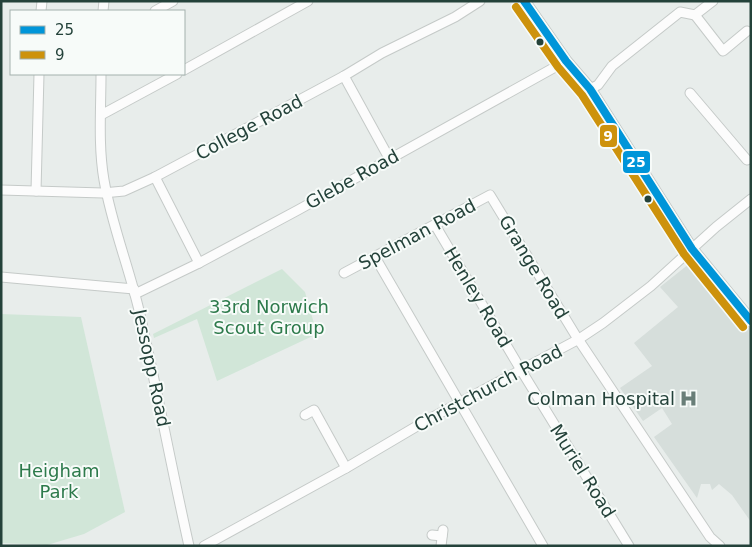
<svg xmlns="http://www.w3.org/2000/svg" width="752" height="547" font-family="'DejaVu Sans',sans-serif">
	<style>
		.built { fill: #d6dedb }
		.green { fill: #d1e6d8 }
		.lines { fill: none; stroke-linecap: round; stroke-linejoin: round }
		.minor-casing { stroke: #c5cac8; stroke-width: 11 }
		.tertiary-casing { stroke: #c5cac8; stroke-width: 13 }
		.minor { stroke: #fcfcfc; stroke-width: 9 }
		.tertiary { stroke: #fcfcfc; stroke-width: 11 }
		.bus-1-casing { stroke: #f7fbf9; stroke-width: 11 }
		.bus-2-casing { stroke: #f7fbf9; stroke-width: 11 }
		.bus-1 { stroke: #0095d9; stroke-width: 8 }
		.bus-2 { stroke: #cd920c; stroke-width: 8 }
		.bus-dot { fill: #24423a; stroke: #f7fbf9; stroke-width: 2 }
		.labels { text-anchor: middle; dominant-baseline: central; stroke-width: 4; stroke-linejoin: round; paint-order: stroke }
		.street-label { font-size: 18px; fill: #24423a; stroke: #f7fbf9 }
		.park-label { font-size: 18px; fill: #2d7a4b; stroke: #f7fbf9 }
		.poi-label { font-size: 18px; fill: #24423a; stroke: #f7fbf9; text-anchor: end }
		.line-badge { stroke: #f7fbf9; stroke-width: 2 }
		.badge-label { font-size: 14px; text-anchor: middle; font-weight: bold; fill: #fff }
	</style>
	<rect width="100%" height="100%" fill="#e8edeb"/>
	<path class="built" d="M694,260l57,69v193l-19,-27 -13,-11 -7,6 -2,-6h-9l-4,14 -43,-61 18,-13 -10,-16 -19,13 -23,-33 32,-22 -18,-23 44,-36 -18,-20z"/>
	<g class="green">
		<path d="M282,269l23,23 12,42 -100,47 -20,-62 -43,19 -1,-4z"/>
		<path d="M1,314l80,3 44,195 -41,22 -37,11 -46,-2z"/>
	</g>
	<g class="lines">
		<defs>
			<g id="minor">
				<path d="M41,11l1,-10"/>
				<path d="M103,11l1,-10"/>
				<path d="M155,11l18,-10"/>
				<path d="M695,15l28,36 24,-20"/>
				<path d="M184,70l124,-69"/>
				<path d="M101,74c0,35 -3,71 3,106 8,47 27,92 37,139 17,76 31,151 48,227"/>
				<path d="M344,76l45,82"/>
				<path d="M590,89l8,-4 14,-19 68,-54 15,3 18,-14"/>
				<path d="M690,93l57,67"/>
				<path d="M101,115l76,-41"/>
				<path d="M155,177l44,86"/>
				<path d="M1,190l102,3 21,-2 31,-14 120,-64 69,-37 38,-23 73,-36 25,-16"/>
				<path d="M36,191l3,-117"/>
				<path d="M435,225l86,145 108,176"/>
				<path d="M375,257l168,289"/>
				<path d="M344,273l146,-78 86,141 134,201 10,9"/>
				<path d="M1,277l133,12"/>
				<path d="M135,294l64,-31 99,-53 268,-149"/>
				<path d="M305,415l9,-5 32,58"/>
				<path d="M432,535l10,1"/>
				<path d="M204,546l142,-78 83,-49 150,-80 24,-16 48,-37 65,-59 35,-28"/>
				<path d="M441,546l2,-16"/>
			</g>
			<path id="tertiary" d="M524,1l42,60 24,28 102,160 59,72"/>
		</defs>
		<use href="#minor" class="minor-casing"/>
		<use href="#tertiary" class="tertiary-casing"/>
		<use href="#minor" class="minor"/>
		<use href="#tertiary" class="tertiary"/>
		<defs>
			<path id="bus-1" d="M524,1l42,60 24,28 102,160 59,72"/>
			<path id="bus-2" d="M516,7l42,60 24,28 102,159 59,73"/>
		</defs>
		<use href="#bus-1" class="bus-1-casing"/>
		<use href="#bus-2" class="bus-2-casing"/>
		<use href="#bus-1" class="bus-1"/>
		<use href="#bus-2" class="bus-2"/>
	</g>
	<defs>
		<symbol id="hospital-bare" viewBox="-9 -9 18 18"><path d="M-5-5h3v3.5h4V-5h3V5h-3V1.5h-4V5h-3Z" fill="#697e78" stroke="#f7fbf9" stroke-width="2.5" paint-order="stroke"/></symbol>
	</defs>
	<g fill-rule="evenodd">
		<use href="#hospital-bare" x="676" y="386" width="25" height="25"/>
	</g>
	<g class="bus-dot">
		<circle cx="540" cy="42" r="4.5"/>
		<circle cx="648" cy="199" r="4.5"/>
	</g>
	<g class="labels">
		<g class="street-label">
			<text transform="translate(249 127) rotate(-28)">College Road</text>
			<text transform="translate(352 179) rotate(-29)">Glebe Road</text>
			<text transform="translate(417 234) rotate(-28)">Spelman Road</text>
			<text transform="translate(534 267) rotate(59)">Grange Road</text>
			<text transform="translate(478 297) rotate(59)">Henley Road</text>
			<text transform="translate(152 368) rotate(78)">Jessopp Road</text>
			<text transform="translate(488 388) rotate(-28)">Christchurch Road</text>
			<text transform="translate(583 471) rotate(58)">Muriel Road</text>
		</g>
		<g class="park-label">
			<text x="269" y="306">33rd Norwich<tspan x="269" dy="21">Scout Group</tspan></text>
			<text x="59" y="470">Heigham<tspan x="59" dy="21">Park</tspan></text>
		</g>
		<g class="poi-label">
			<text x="675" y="398">Colman Hospital</text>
		</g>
	</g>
	<g class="line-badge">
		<rect x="599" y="124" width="19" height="24" rx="5" fill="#cd920c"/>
		<rect x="622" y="150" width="29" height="24" rx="5" fill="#0095d9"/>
	</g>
	<g class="badge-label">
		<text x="608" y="141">9</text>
		<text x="636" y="167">25</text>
	</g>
	<rect width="752" height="547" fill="none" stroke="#24423a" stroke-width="5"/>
	<rect x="10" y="10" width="175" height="65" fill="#f7fbf9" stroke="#a3b1ad"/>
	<rect x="20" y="26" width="25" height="8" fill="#0095d9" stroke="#a3b1ad"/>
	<text x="55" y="35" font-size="15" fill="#24423a">25</text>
	<rect x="20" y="51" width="25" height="8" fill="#cd920c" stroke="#a3b1ad"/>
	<text x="55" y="60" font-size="15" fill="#24423a">9</text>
</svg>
